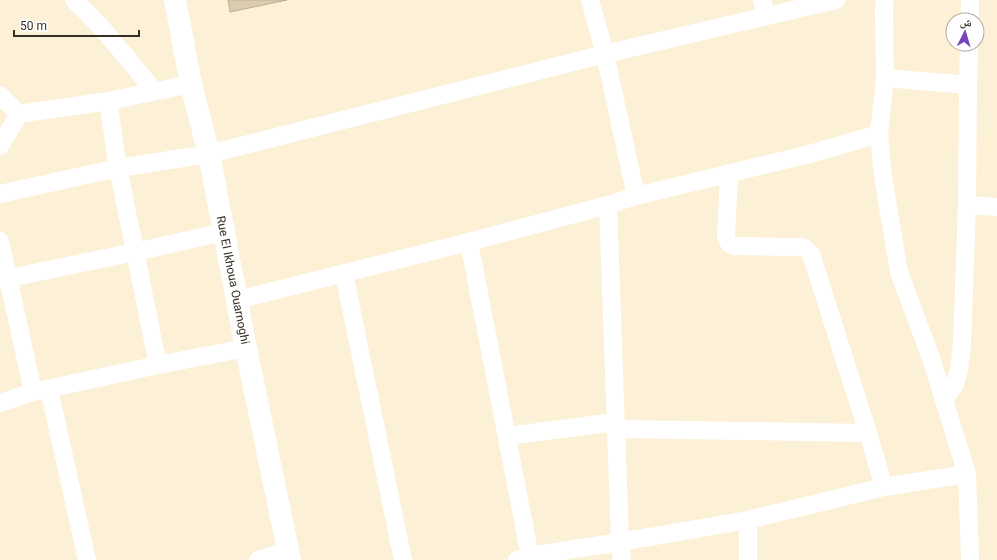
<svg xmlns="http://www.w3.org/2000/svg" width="997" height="560" font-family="Roboto,'Noto Naskh Arabic',sans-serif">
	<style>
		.building { fill: #daccac; stroke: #bcae8f }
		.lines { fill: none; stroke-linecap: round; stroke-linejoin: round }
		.minor { stroke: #fff; stroke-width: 18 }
		.tertiary { stroke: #fff; stroke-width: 22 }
		.labels { text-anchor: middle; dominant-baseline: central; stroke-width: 3; stroke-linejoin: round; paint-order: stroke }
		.street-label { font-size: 12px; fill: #363023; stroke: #fff }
	</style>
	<rect width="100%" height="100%" fill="#fcf1d7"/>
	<path class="building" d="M228,0h59l-57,12z"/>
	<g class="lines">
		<g class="minor">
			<path d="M74,0c30,28 55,60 80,91"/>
			<path d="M590,0l15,54 31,142"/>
			<path d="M762,0l4,16"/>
			<path d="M885,0l-1,11 1,67 -6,56 4,43 16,95 32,86 36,116 3,86"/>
			<path d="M970,20v-20"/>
			<path d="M969,44l-1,41 -1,120 30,2"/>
			<path d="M885,78l83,7"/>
			<path d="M0,95l19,19"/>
			<path d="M108,101l10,67 40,197"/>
			<path d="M0,146l19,-32 89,-13 83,-17"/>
			<path d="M729,174l-3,63c2,5 3,8 9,9l65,1 5,1 6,6 57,179 16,54"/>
			<path d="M0,194l118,-26 91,-14 396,-100 231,-54"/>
			<path d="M608,205l12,337 2,18"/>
			<path d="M0,241l33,151"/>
			<path d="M469,242l61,314"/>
			<path d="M344,274l59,286"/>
			<path d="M0,280l135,-28 89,-20"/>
			<path d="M237,300l232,-58 139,-37 28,-9 174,-42 69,-20"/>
			<path d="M49,389l38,171"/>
			<path d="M944,400l11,-16 4,-14 3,-26 5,-139"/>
			<path d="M0,403l33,-11 125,-27 88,-17"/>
			<path d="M616,429l252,4"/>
			<path d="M507,436l108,-14"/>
			<path d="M258,560l29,-9"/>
			<path d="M517,560l13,-4 90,-14 128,-22 136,-33 83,-13"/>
			<path d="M748,560v-40"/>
		</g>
		<path class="tertiary" d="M175,0l16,84 18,70 37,194 44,212"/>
	</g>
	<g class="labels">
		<g class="street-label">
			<text transform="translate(233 280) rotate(79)">Rue EI Ikhoua Ouarnoghi</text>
		</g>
	</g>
	<g transform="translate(965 32) rotate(5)"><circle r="19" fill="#ffffff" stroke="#afaca7"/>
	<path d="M0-3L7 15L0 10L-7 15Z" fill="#7546be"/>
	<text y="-6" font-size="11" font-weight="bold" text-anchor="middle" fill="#363023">ش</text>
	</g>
	<path d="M14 30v6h125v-6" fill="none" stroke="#363023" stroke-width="2"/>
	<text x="20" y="30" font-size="12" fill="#363023" stroke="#ffffff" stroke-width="3" paint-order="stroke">50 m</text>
</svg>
